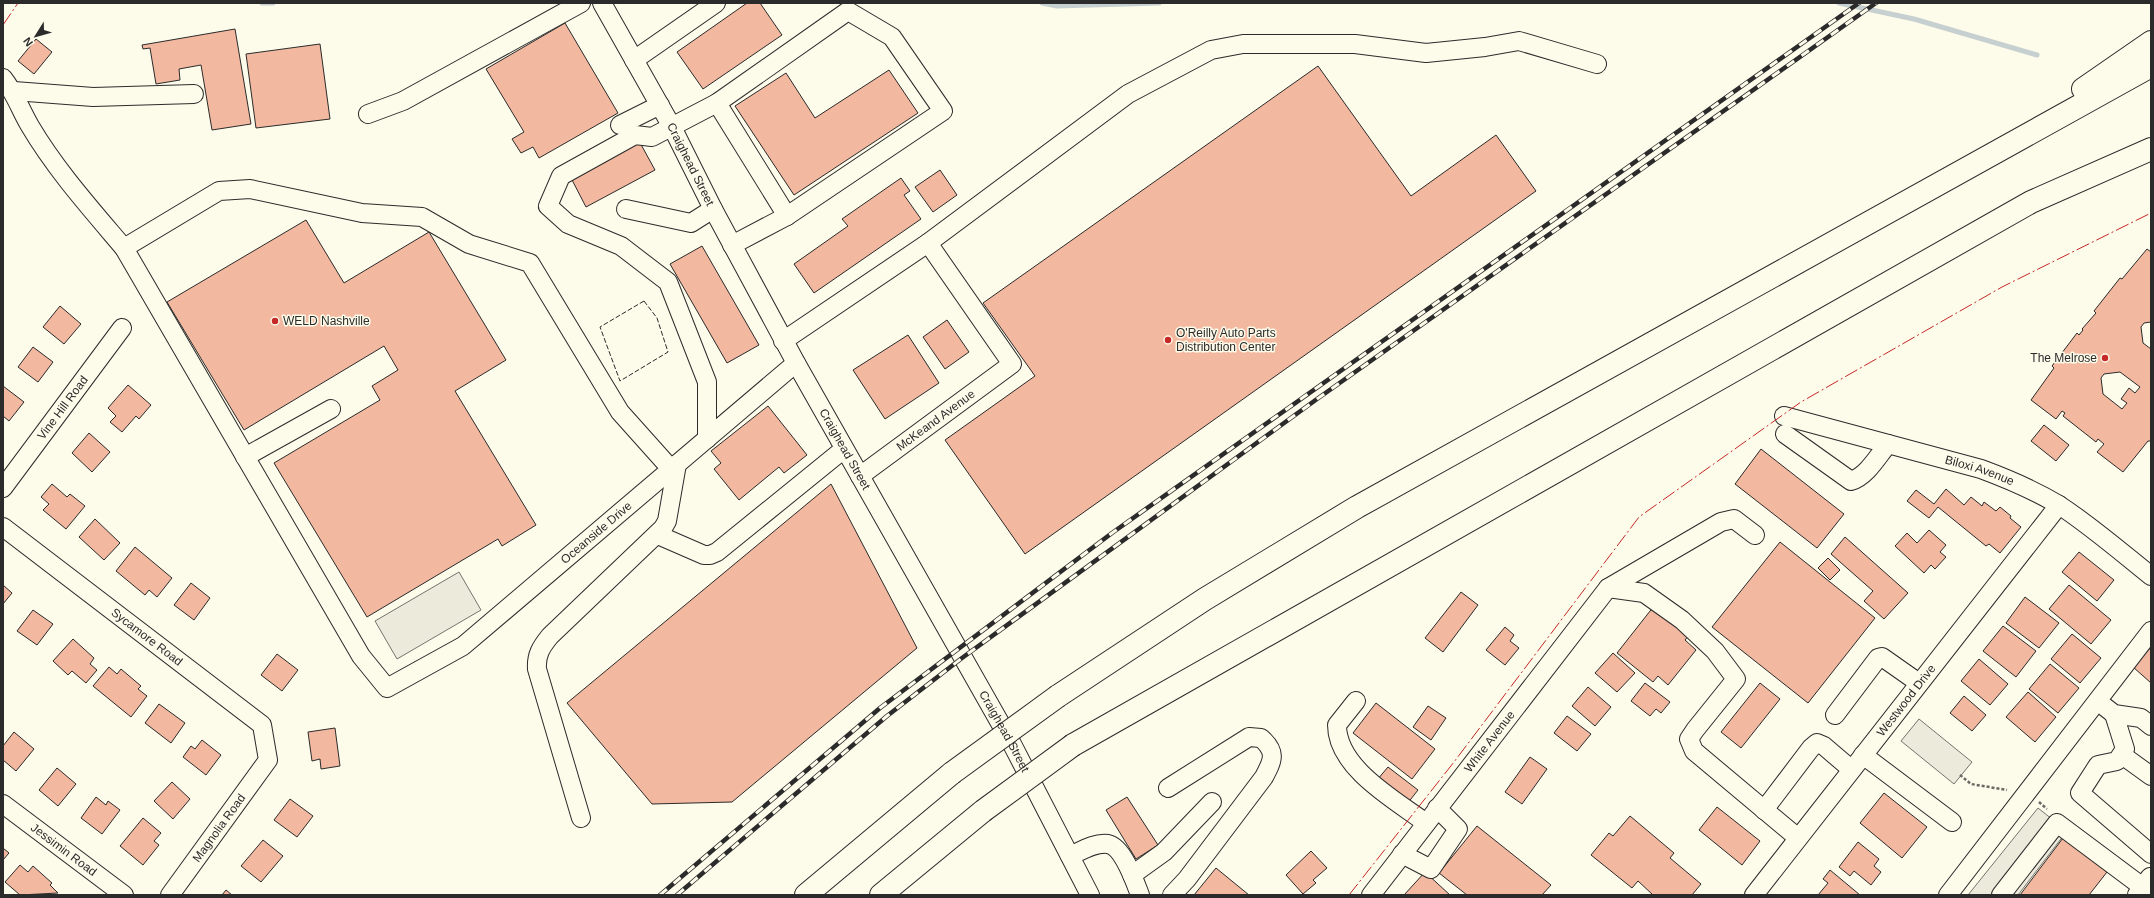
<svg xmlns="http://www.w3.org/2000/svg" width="2154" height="898" font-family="Helvetica,sans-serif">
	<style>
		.parking { fill: #eceadb; stroke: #74746e }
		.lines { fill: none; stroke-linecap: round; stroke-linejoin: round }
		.stream { stroke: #c7d0d0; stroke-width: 5 }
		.building { fill: #f2b8a0; stroke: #2b2b2b; fill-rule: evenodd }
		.minor-casing { stroke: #2b2b2b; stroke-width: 20 }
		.major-casing { stroke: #2b2b2b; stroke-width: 24 }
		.highway-casing { stroke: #2b2b2b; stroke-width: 24 }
		.path { stroke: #6a6964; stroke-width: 2.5; stroke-dasharray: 3 2; stroke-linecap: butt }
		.minor { stroke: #fdfbea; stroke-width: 18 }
		.major { stroke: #fdfbea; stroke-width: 22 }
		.highway { stroke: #fdfbea; stroke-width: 22 }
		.rail-casing { stroke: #2b2b2b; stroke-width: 4.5 }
		.rail { stroke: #fdfbea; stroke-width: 3; stroke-dasharray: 9; stroke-linecap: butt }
		.highway-bridge-casing { stroke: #2b2b2b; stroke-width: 24; stroke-linecap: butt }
		.highway-bridge { stroke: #fdfbea; stroke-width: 22 }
		.fence { stroke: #2b2b2b; stroke-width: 1; stroke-dasharray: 5 2; stroke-linecap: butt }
		.power { stroke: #c62828; stroke-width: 1; stroke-dasharray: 14 3 2 3; stroke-linecap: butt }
		.poi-dot { fill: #c62828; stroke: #fdfbea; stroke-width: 1.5 }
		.labels { text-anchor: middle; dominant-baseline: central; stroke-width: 3; stroke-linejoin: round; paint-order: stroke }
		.street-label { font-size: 12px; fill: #2b2b2b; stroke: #fdfbea }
		.poi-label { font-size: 12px; fill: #2b2b2b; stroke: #fdfbea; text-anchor: start }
	</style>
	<rect width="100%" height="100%" fill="#fdfbea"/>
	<g class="parking">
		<path d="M459,572l22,38 -84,49 -22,-38z"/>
		<path d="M1919,719l53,43 -18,22 -53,-43z"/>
		<path d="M2038,808l29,23 -49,64h-50z"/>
	</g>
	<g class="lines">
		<g class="stream">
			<path d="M262,3h11"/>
			<path d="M1042,3l15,3 102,-3"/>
			<path d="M1839,3l75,16 123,36"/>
		</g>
	</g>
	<g class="building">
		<path d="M747,3h13l22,32 -79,54 -26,-37z"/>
		<path d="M565,23l53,90 -79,45 -6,-11 -12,6 -9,-14 12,-7 -38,-63z"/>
		<path d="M235,29l16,95 -39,6 -11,-65 -22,4 1,11 -24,4 -6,-36 -7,1 -1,-4z"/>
		<path d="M36,39l16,13 -18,22 -16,-13z"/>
		<path d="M320,44l10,75 -74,9 -10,-74z"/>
		<path d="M1318,66l93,130 85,-61 40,56 -511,363 -80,-114 90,-64 -52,-73z"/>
		<path d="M889,70l29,43 -124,82 -59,-89 51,-33 29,45z"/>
		<path d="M638,139l17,31 -69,37 -16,-31z"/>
		<path d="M940,170l17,25 -24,17 -18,-25z"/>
		<path d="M901,178l9,13 -6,4 17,24 -107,74 -20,-29 54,-38 -6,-7z"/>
		<path d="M306,220l38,63 85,-51 77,128 -51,31 81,134 -34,21 -4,-7 -131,78 -93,-154 106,-63 -8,-14 26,-16 -14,-24 -140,84 -77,-128z"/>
		<path d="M702,246l57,99 -32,18 -57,-99z"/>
		<path d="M2147,249l4,3v70l-7,1 -3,4 2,16 8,6v92h-3l-25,31 -26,-20 7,-8 -6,-5 -2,3 -33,-26 2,-3 -3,-2 -6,8 -25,-19 23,-32 -2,-2 25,-33 2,2 4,-5 -1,-1 14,-16 -2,-2 26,-33 2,1zM2120,372l20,15 -5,6 -6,-5 -8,11 6,4 -5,6 -19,-15 -2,-16 3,-4z"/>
		<path d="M60,306l21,18 -17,20 -21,-17z"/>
		<path d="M947,320l22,32 -24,17 -22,-32z"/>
		<path d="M908,335l31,48 -54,36 -32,-49z"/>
		<path d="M33,347l20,15 -15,20 -20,-15z"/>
		<path d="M128,385l23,20 -12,14 -3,-3 -14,16 -12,-10 6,-6 -8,-8z"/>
		<path d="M3,386l21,16 -15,19 -6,-5z"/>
		<path d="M768,406l39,49 -23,18 -5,-6 -40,33 -25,-31 7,-6 -10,-12z"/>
		<path d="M2044,425l25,20 -13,16 -25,-20z"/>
		<path d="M89,433l21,19 -18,20 -20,-19z"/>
		<path d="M1761,449l83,65 -27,34 -82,-64z"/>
		<path d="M52,484l15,13 3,-3 15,12 -19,23 -23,-19 6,-6 -8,-7z"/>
		<path d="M831,484l86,164 -185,154 -80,2 -85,-101z"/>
		<path d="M1946,489l18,16 7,-8 11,9 2,-4 12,9 4,-4 11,9 -1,2 11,9 -21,26 -11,-9 -3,2 -48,-39 -9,11 -22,-17 9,-11 18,14z"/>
		<path d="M95,519l25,24 -16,17 -25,-23z"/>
		<path d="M1929,530l17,15 -6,7 6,5 -11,12 -4,-4 -7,8 -29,-27 12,-13 10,10z"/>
		<path d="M1845,537l63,56 -24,26 -20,-18 9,-10 -42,-37z"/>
		<path d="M1780,542l95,76 -67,85 -96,-76z"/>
		<path d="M135,547l37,31 -15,19 -8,-7 -4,5 -29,-24z"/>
		<path d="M2079,552l35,28 -17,21 -35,-29z"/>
		<path d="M1828,558l12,12 -10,10 -12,-12z"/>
		<path d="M191,583l19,15 -16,22 -20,-15z"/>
		<path d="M3,585l9,8 -9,11z"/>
		<path d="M2069,585l42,35 -20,24 -42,-35z"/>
		<path d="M1461,592l17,13 -35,47 -18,-14z"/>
		<path d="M2025,597l34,26 -20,25 -33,-25z"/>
		<path d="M1654,606l36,28 -5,6 11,10 -28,35 -10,-9 -5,6 -36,-29z"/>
		<path d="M33,610l20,14 -16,21 -20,-14z"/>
		<path d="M2003,626l33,25 -20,26 -33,-26z"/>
		<path d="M1505,627l9,8 -4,6 9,7 -14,17 -19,-15z"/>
		<path d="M2072,634l29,24 -21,25 -29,-24z"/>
		<path d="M73,639l21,19 -4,6 7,6 -11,13 -14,-12 -4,4 -15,-14z"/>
		<path d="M2151,647v36l-18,-16z"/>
		<path d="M1613,653l22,20 -18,19 -22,-19z"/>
		<path d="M277,654l21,16 -16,21 -21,-16z"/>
		<path d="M1979,659l29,25 -18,21 -29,-24z"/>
		<path d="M2050,664l29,24 -21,25 -29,-24z"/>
		<path d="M109,667l8,7 4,-5 20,17 -3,3 9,7 -16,21 -38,-31z"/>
		<path d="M1645,683l25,19 -9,11 -5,-4 -6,7 -19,-15z"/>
		<path d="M1760,683l20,16 -39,49 -20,-16z"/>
		<path d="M1588,687l23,20 -16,19 -23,-20z"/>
		<path d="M2028,692l28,25 -21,25 -29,-25z"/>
		<path d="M1964,696l22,19 -14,16 -22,-18z"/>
		<path d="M1376,703l59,46 -23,30 -59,-46z"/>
		<path d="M159,704l26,19 -14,20 -26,-20z"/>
		<path d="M1428,706l18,12 -15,22 -18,-13z"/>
		<path d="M1567,716l24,18 -14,17 -23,-18z"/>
		<path d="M335,728l5,38 -19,3 -1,-10 -8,2 -4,-29z"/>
		<path d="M14,732l20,17 -18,22 -13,-11v-14z"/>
		<path d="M202,740l19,15 -15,20 -23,-18 8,-11 4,3z"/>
		<path d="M1530,757l17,12 -25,35 -17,-12z"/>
		<path d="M1388,767l30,23 -11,14 -30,-24z"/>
		<path d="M57,768l19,16 -18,22 -19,-16z"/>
		<path d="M172,782l18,17 -17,20 -19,-18z"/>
		<path d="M1884,793l43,34 -25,31 -42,-35z"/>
		<path d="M96,797l10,8 2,-4 12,9 -18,24 -21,-16z"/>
		<path d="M1127,797l31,48 -22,14 -30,-49z"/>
		<path d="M290,799l23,17 -16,21 -23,-17z"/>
		<path d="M1717,807l43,34 -18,24 -43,-35z"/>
		<path d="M1630,816l44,37 -4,5 31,26 -9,11h-39l-15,-14 -6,7 -41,-33 18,-22 4,3z"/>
		<path d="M143,818l18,15 -7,8 5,4 -16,20 -23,-19z"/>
		<path d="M1477,826l74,59 -9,10h-75l-28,-22z"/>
		<path d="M2063,838l44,34 -18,23h-69z"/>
		<path d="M263,840l20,16 -22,26 -20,-16z"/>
		<path d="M1858,842l21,17 -5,7 7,6 -10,13 -17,-14 -4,5 -11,-9z"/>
		<path d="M3,848l6,5 -6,7z"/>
		<path d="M1311,851l16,17 -14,12 3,3 -13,11 -17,-19z"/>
		<path d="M20,865l8,7 5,-6 19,17 -2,2 8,8 -38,2 -15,-13z"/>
		<path d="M1216,868l33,27h-55z"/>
		<path d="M1830,870l30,25h-42l10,-12 -5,-4z"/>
		<path d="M1425,872l25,23h-46z"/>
		<path d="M226,890l6,5h-10z"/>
	</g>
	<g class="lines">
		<defs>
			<g id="minor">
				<path id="s1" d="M602,3l70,124 41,82 83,154 216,381 78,151"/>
				<path d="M634,60l82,-57"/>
				<path d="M3,78c12,15 17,31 27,48 26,44 61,83 94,122"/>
				<path d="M14,91l79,6 101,-3"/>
				<path d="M717,103l70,113"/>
				<path d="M368,114l35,-13 178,-98"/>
				<path d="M620,125l40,-20"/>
				<path d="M626,209l65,14 22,-14"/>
				<path d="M783,341l145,-98 200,-149 83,-44 32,-6h112l71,9 59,-6 34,-6 78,23"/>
				<path id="s2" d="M1784,416l197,53c27,10 53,21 78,36 32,21 62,47 92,71"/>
				<path d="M1785,434l66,47c16,-5 27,-25 37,-37"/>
				<path d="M707,439v-57l-39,-100 -47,-36 -53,-22 -20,-18 13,-30 74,-41 17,2 65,-34 131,-92 44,26 51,74 -156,105 -55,29"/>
				<path d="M245,457l86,-48"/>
				<path id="s3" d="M671,469l-51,-57 -90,-149 -61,-19 -47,-27 -60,-4 -112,-24 -31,2 -95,57 237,408 26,32 76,-42 333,-283"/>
				<path id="s4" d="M860,476l152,-112 -84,-121"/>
				<path id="s5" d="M3,488l119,-160"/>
				<path id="s6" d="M3,527l259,198 6,35 -98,135"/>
				<path d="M658,535l46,20h6l7,-3 127,-103"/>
				<path d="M1608,588l36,5 38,27 33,31 21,28 -41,51 -6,9 5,12 104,87"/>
				<path d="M1356,701l-19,24c0,43 58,75 89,98"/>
				<path d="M2105,707l9,7 27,4 10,8"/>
				<path d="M2114,714l11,35 -8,12 -19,4 -18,28 71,61"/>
				<path d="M1835,715l43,-57 4,-1 37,26"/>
				<path d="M1863,755l89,67"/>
				<path d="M2122,755l29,21"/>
				<path d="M1168,788l81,-51 12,1c16,14 12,22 3,39l-77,102 -15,16"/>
				<path id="s7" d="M3,804l121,91"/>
				<path d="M1764,810l47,-62 6,-5 7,3 27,23"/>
				<path d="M581,818l-44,-149c-1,-14 4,-22 13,-33l113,-108 4,-7 10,-57"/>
				<path d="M1402,854l29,15 27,-40 -21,-21"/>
				<path d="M1070,856c11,-5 25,-14 38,-12 15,3 27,38 32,51"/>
				<path d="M1132,875l32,-23 48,-50"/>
				<path id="s8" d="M1371,895l237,-307 113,-66 13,-3 21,16"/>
				<path id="s9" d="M1754,895l305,-390"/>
				<path d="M1948,895l203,-264"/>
				<path d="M2001,895l56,-72 87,65"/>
			</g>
			<path id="major" d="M2139,895l12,-16"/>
			<g id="highway">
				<path d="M2083,89l68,-47"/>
				<path d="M1058,696l147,-97 152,-92 794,-441"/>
				<path d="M1073,745l958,-543 120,-53"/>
				<path d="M806,895l146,-122"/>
				<path d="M881,895l102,-84"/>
			</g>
		</defs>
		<use href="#minor" class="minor-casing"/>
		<use href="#major" class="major-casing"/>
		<use href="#highway" class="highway-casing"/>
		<g class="path">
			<path d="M1960,775l11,9 36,6"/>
			<path d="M2039,802l8,7"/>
		</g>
		<use href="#minor" class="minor"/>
		<use href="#major" class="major"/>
		<use href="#highway" class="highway"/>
		<defs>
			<g id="rail">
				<path d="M660,895l220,-187 232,-175 747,-530"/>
				<path d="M677,895l210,-179 75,-58 355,-259 559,-396"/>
			</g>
		</defs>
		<use href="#rail" class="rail-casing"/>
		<use href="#rail" class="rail"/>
		<defs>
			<g id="highway-bridge">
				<path d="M952,773l106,-77"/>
				<path d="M983,811l90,-66"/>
			</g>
		</defs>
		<use href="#highway-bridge" class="highway-bridge-casing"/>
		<use href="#highway-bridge" class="highway-bridge"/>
		<path class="fence" d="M644,301l13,17 11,34 -48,29 -20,-54z"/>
		<g class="power">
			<path d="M3,25l15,-22"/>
			<path d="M1349,895l105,-133 185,-245 162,-115 201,-115 149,-74"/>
		</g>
	</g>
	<g class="poi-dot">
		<circle cx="275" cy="321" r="4"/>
		<circle cx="1168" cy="340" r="4"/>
		<circle cx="2105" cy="358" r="4"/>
	</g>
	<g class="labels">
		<g class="street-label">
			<text stroke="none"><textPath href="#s1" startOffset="184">Craighead Street</textPath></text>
			<text stroke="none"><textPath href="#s5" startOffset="100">Vine Hill Road</textPath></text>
			<text stroke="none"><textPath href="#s4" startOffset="94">McKeand Avenue</textPath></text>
			<text stroke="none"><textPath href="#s1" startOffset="508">Craighead Street</textPath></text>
			<text stroke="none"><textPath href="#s2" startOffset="203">Biloxi Avenue</textPath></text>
			<text stroke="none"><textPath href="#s3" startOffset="1460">Oceanside Drive</textPath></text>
			<text stroke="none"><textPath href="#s6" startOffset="181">Sycamore Road</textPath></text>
			<text stroke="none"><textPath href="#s9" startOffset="247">Westwood Drive</textPath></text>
			<text stroke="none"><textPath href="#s1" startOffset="832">Craighead Street</textPath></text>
			<text stroke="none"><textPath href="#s8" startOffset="194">White Avenue</textPath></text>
			<text transform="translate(219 828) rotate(-54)">Magnolia Road</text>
			<text stroke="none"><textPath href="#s7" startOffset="76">Jessimin Road</textPath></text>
		</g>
		<g class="poi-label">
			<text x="283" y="321">WELD Nashville</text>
			<text x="1176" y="333">O'Reilly Auto Parts<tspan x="1176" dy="14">Distribution Center</tspan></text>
			<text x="2097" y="358" text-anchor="end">The Melrose</text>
		</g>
	</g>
	<rect width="2154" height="898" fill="none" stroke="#2b2b2b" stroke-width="8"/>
	<g transform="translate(36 36) rotate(233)" stroke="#fdfbea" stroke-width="3" paint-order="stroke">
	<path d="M0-3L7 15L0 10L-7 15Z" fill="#2b2b2b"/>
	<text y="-6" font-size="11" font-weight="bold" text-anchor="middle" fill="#2b2b2b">N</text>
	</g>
</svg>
